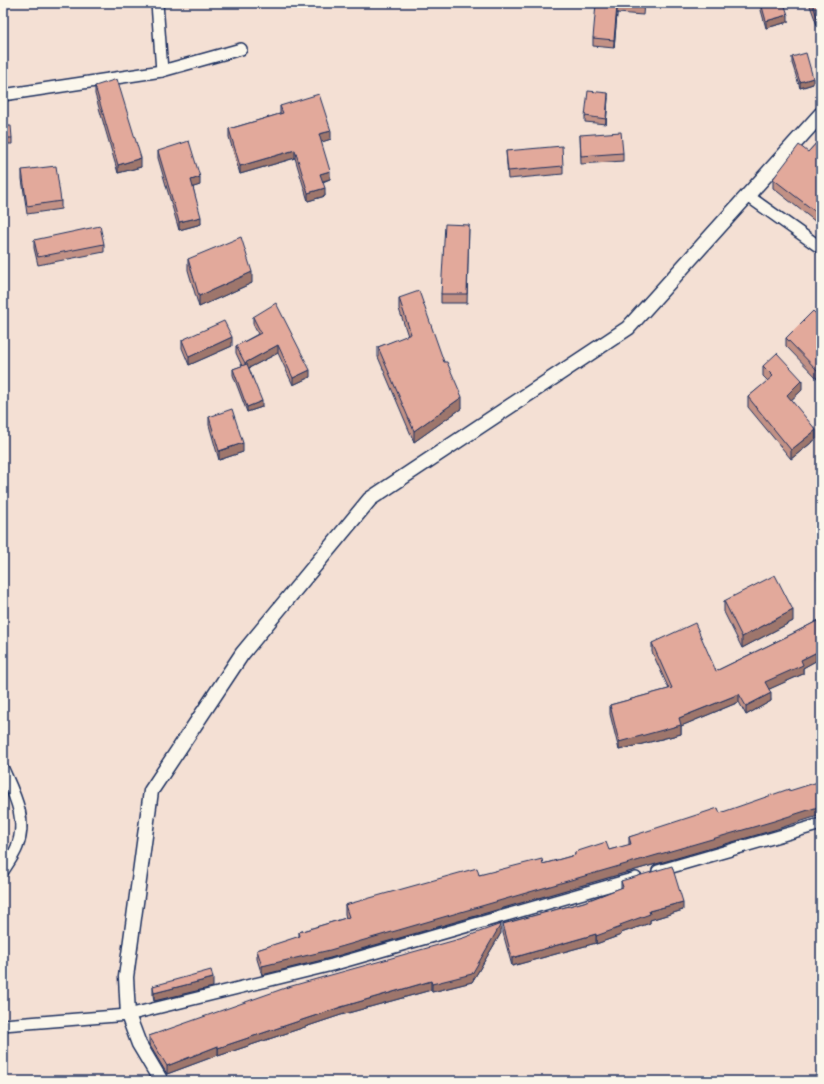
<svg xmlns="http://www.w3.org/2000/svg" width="824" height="1084" font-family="Delius,sans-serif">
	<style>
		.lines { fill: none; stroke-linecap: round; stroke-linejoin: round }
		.minor-casing { stroke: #1b2f5e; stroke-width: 14 }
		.tertiary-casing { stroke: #1b2f5e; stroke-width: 17 }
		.minor { stroke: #fbf7ec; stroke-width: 11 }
		.tertiary { stroke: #fbf7ec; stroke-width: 14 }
		.wall { fill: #c29185; stroke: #1b2f5e }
		.shaded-wall { fill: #9e766c; stroke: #1b2f5e }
		.building { fill: #e2a99b; stroke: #1b2f5e }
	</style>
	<rect width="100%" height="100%" fill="#f4e0d4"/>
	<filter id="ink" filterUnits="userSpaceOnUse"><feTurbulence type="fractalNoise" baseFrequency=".025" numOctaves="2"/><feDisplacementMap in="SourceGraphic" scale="8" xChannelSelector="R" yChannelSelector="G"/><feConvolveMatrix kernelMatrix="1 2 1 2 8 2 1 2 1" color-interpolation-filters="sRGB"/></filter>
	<g filter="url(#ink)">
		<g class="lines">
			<defs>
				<g id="minor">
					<path d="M157,3l5,68"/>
					<path d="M3,95l159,-24 79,-22"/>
					<path d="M748,196l73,52"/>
					<path d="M3,769c11,25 25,50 14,78 -3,8 -9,16 -14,24"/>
					<path d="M658,871l163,-47"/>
					<path d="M3,1025l125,-10 204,-50 304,-87"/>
				</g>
				<path id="tertiary" d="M161,1081l-22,-37 -11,-29 -2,-38 25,-186 91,-137 128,-155 258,-171 193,-214"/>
			</defs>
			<use href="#minor" class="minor-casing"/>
			<use href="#tertiary" class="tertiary-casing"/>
			<use href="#minor" class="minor"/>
			<use href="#tertiary" class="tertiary"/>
		</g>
		<g class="wall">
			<path d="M617,3h27l-1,12 -26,-2 -3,35 -21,-2v-8l24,-32z"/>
			<path d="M759,3h25l4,19 -22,6z"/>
			<path d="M809,3h12v33z"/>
			<path d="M792,57l21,27 -13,4 -8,-25z"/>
			<path d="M95,86l46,81 -23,6 -23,-79z"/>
			<path d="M608,98l-2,26 -21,-2v-6z"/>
			<path d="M280,106l51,33 -10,3 9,37 -7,3 2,14 -17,5 -13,-43 -55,16 -11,-37v-8l51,-15z"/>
			<path d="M3,126l9,12v6h-9z"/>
			<path d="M580,135l43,18v8l-42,3z"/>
			<path d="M821,138v88l-48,-38v-9l35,-27z"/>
			<path d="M158,151l42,34 -7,2 8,37 -22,6 -21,-72z"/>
			<path d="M506,151l57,15v8l-55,5z"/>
			<path d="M22,170l39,31v8l-34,5 -5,-35z"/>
			<path d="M469,225l-2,78h-26v-9z"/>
			<path d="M34,240l70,4v8l-66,13 -4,-17z"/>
			<path d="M188,259l64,24 -53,24 -11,-37z"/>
			<path d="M399,298l45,64 18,46 -48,34 -36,-85v-10l30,-11 -9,-27z"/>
			<path d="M253,317l57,60 -17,8 -15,-32 -29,15 13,39 -15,5 -14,-37v-6l9,-3 -6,-13v-7l22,-12 -5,-10z"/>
			<path d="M821,319v72l-2,-2v-9l-33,-34v-8z"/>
			<path d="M182,340l50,6 -43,19 -7,-17z"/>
			<path d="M763,366l39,24 -11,10 25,39 -25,20 -43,-52v-10l20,-16 -5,-5z"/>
			<path d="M209,417l34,35 -24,8 -10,-35z"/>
			<path d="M821,569v15l-3,-5v-8z"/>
			<path d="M724,601l69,20 -51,27 -18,-36z"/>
			<path d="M821,619v39l-18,10v6l-34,15 2,12 -25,14 -7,-13 -58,24v8l-62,16 -9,-36v-9l59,-16 -17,-37v-9l64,28 76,-37z"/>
			<path d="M720,813l54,17 -444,128 -68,17 -5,-16v-9l42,-13v-5l47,-14 -1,-4v-9l134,-30 64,-11 32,-9v-3l34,-2 20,-5v-8z"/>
			<path d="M621,881l62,29 -33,10v3l-29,10v2l-25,9v-1l-84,23 -9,-33v-9l81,-22 37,-14z"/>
			<path d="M501,933l-29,49 -40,10 -1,-2 -90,25 -123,41v-1l-51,19 -18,-30v-8z"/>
			<path d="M153,986l60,1 -59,14 -1,-6z"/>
		</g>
		<g class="shaded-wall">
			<path d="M617,6v9l-3,33v-8z"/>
			<path d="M788,15v7l-22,6v-7z"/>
			<path d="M813,78v6l-13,4v-6z"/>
			<path d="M608,93v5l-2,26v-5z"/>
			<path d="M331,131v8l-12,4v-9z"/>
			<path d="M295,150v8l-55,16v-8z"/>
			<path d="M141,158v9l-23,6v-8z"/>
			<path d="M330,171v8l-10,3v-8z"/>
			<path d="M200,177v8l-9,3v-8z"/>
			<path d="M325,188v8l-17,5v-8z"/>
			<path d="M201,217v7l-22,6v-8z"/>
			<path d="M252,272v11l-53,24v-11z"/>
			<path d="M232,337v9l-43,19v-8z"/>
			<path d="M278,345v8l-33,17v-7z"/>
			<path d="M310,370v7l-17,8v-7z"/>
			<path d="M802,380v10l-15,14v-9z"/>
			<path d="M462,397v11l-48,34v-11z"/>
			<path d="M262,401v6l-15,5v-5z"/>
			<path d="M816,430v9l-25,20v-9z"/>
			<path d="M243,443v9l-24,8v-9z"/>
			<path d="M793,610v11l-51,27v-11z"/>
			<path d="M821,650v8l-18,10v6l-38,17v-9l36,-22z"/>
			<path d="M771,693v8l-25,14v-9z"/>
			<path d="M739,694v8l-58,24v8l-62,16v-8z"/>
			<path d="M821,806v9l-47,15 -444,128 -68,17v-9z"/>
			<path d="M683,902v8l-33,10v3l-29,10v2l-25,9v-8l53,-25z"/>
			<path d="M501,924v9l-29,49 -40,10v-8z"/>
			<path d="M596,934v9l-84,23v-8z"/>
			<path d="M213,978v9l-59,14v-8z"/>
			<path d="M431,981v9l-90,25 -123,41v-8l123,-41z"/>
			<path d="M218,1046v9l-51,19v-8z"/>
		</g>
		<g class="building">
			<path d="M617,3h27l-1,4 -26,-2z"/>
			<path d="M761,3h23l4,12 -22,6z"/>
			<path d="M812,3h9v25z"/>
			<path d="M596,4l21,2 -3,34 -21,-2z"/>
			<path d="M806,53l7,25 -13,4 -8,-25z"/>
			<path d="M117,79l24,79 -23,7 -23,-79z"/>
			<path d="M588,91l20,2 -2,26 -21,-3z"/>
			<path d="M319,94l12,37 -12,3 11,37 -10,3 5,14 -17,5 -13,-43 -55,16 -11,-37 54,-16 -3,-7z"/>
			<path d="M3,126h8l1,12h-9z"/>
			<path d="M621,132l2,21 -42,3 -1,-21z"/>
			<path d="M821,138v78l-48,-37 26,-34 9,7z"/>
			<path d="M189,141l11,36 -9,3 10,37 -22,5 -21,-71z"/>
			<path d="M562,146l1,20 -55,5 -2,-20z"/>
			<path d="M56,166l5,35 -34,5 -5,-36z"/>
			<path d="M445,224l24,1 -2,69h-26z"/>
			<path d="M100,226l4,18 -66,13 -4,-17z"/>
			<path d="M241,237l11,35 -53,24 -11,-37z"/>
			<path d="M419,291l25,71h3l15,35 -48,34 -36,-84 33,-13 -12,-36z"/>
			<path d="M276,303l34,67 -17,8 -15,-33 -33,18 -9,-17 25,-13 -8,-16z"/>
			<path d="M813,311l8,8v55l-35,-36z"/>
			<path d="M224,321l8,16 -43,20 -7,-17z"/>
			<path d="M777,353l25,27 -15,15 29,35 -25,20 -43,-53 25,-21 -10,-10z"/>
			<path d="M247,364l15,37 -15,6 -14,-38z"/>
			<path d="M232,409l11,34 -24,8 -10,-34z"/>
			<path d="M821,569v7l-3,-5z"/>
			<path d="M775,575l18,35 -51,27 -18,-36z"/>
			<path d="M821,619v31l-20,10 2,5 -38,17 6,11 -25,13 -7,-12 -60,24 2,7 -62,17 -9,-37 62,-17 -20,-45 43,-20 21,48 76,-37z"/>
			<path d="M821,781v25l-47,15 -444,129 -68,16 -5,-16 43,-14 -1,-4 50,-15 -4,-12 132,-37 2,7 63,-16 1,5 32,-9v-3l31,-10 3,8 22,-6 -2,-7 89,-29 2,5 69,-24v2z"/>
			<path d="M672,866l11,36 -34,9 1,3 -30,11 1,2 -25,9v-2l-84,24 -9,-34 81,-22 39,-15 -2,-6z"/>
			<path d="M501,924l-29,50 -40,10 -1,-3 -90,26 -123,41v-2l-51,20 -18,-30 139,-49 175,-49z"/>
			<path d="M211,970l2,8 -59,15 -1,-7z"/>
		</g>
	</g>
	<rect width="824" height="1084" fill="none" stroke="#fbf7ec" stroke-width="16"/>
	<rect x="8" y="8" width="808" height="1068" fill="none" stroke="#1b2f5e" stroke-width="1.5" filter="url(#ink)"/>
</svg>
